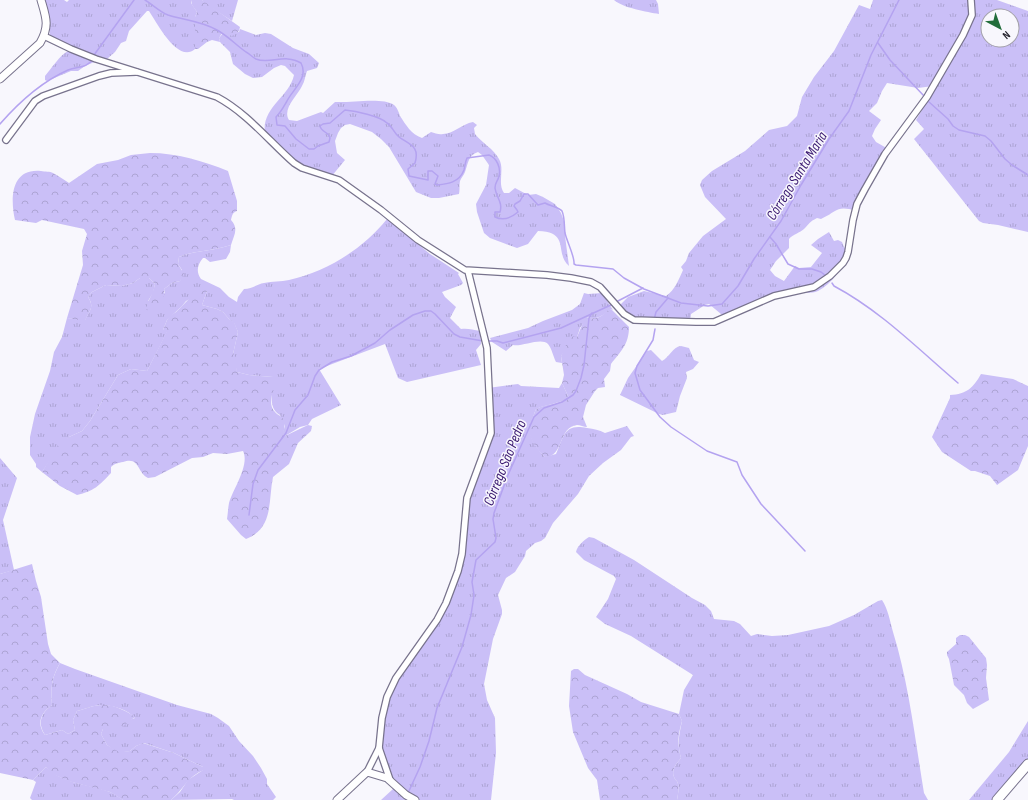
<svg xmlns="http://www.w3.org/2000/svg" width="1028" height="800" font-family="'Sofia Sans Condensed',sans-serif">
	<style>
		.grass { fill: url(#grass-tufts); fill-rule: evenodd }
		.forest { fill: url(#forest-crowns) }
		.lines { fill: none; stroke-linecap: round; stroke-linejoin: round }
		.stream { stroke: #b4a3f0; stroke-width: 1.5 }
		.minor-casing { stroke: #78738d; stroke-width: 8 }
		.tertiary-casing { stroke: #78738d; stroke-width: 9 }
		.trunk-casing { stroke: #78738d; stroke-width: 11 }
		.minor { stroke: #fff; stroke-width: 5.5 }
		.tertiary { stroke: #fff; stroke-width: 7 }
		.trunk { stroke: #fff; stroke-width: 9 }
		.labels { text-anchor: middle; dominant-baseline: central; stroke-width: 3; stroke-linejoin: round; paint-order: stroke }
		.water-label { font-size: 15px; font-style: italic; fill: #3a1971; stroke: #f8f7fd }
	</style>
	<defs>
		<pattern id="grass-tufts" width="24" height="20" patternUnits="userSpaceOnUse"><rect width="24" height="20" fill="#cabff7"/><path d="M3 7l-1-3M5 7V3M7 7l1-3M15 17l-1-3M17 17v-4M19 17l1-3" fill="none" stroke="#ada4d4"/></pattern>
		<pattern id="forest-crowns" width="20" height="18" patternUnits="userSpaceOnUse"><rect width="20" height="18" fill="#cabff7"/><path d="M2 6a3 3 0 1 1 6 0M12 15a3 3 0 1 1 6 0" fill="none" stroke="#ada4d4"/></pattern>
	</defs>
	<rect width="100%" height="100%" fill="#f8f7fd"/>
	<g class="grass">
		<path d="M42,0h22l3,2 2,-2h122v3l6,9 -2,5v32c-17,15 -38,-26 -46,-38h-2l-18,20 -3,10 -5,2 -6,9 -8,7 -8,1 -14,6 -7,5h-7l-24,10 -2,-1v-4c6,-7 15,-21 23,-25l-10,-5 -6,-4 -2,-4 -1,-16z"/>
		<path d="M202,0h36l-6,21 -26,-17z"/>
		<path d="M614,0h42l2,4 1,10c-12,-2 -36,-6 -45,-14z"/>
		<path d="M873,0h124l31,11v221l-30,-7 -15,-2 -4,-2 -65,-82 10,-10 -8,-9 19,-32 -2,-2 -15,2 -31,-5 -5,8 -5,12 -8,8 12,9 -6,9 -3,7 4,6 14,8 -22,33 -12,28c-19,-6 -18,0 -35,8l-4,-1c-8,4 -7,5 -13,11 -4,4 -11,5 -15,10v9l-13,13 -6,9 5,6 9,5 11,-15 4,2 12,-1 11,-14 -11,-8 7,-6 11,-7 5,9 4,-1 4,2 2,5 5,6c-6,14 -17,31 -31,38 -7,3 -15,1 -22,2 -24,4 -47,16 -69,26l-18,-15 -4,1 -14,9 -1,6 -54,-1 -9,-5 -8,-8 9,-9 16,-6 22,5c9,-6 13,-17 17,-26l-2,-3 5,-6 3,-8 14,-17 23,-17 -21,-22 -5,-12 2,-5 10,-9 33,-20 24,-21 18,-4 10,-10 5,-19 12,-20 20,-26 25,-46 11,4zM988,16h24v24h-24z"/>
		<path d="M240,29l16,6 9,-2 6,1 22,14 16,6 10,9 -2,5 -10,3c-2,5 -2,10 -5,15 -5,10 -20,23 -13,34l8,1 24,-9 2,1 12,-11c16,1 48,-5 59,3 3,2 5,8 6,11 6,9 11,18 22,22l9,-6c4,1 8,3 12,2 10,0 19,-10 30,-12l4,3 -3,3 1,6c7,9 19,15 24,25 6,10 -2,25 5,34h5l6,-5 13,7 8,-1 7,3 12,7 6,9 4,11v12l4,30c-15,-13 2,-34 -31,-35l-10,13 -11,4 -27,-10 -6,-5 -7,-21 -1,-8 10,-19 3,-20 -7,-10 -4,-3c-10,3 -10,12 -13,20 -1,3 -4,6 -5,9 -1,5 0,8 -1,13l-20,4h-8l-15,-6 -27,-45 -8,-8 -9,-7 -22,-8 -5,1 -4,3 -3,5 -3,8 2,12 8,7 -14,17 -34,-12 -32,-31c-4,-27 24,-36 29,-59l-9,-9 -4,-1 -7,3 -12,9 -9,1 -8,-4 -12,-10 -3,-12 -10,-10 -1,-4 4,-5h3l13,-1z"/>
		<path d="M387,219l43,35 29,19 -1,1 5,9 -2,2 -19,7 3,5 11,10 -6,11 11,11c7,-1 12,1 19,2l1,13 -5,6 5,15 -74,17 -9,-4 -13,-34 -66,25 22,36 -29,14 -4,6 -8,2 -15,9 -2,-4 2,-6 -5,-11c-13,-7 -7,-25 -7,-38l-24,-2 -12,-3 -4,-18 5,-22 -4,-9 -5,-4 -6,-7 -6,-3 -15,-4 5,-14 -21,10 -4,5 -15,14 -4,10h5l-21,41 -16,-2 -13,6 -28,46 -8,10 -13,6 -19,23 -8,12 -6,-5v-3l-6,-9v-18l5,-23 15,-43 4,-19 8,-15 5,-19 18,2c4,-9 10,-13 3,-23l4,-5 14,-7 16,1 11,-3 7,-5h9l6,6 -2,9 -5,8 17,-8 -1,-4 8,-6 8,-2 2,-11 -4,-6 1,-7c17,-7 35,-6 52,-12l-1,7 -4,7 -16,3 -5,-4h-2c-6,7 -7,14 -2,21l19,9 9,9 8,5 1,-5 6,-8c8,0 13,-5 20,-6 8,-2 17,-1 25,-3 37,-8 74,-31 98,-61z"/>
		<path d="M584,293l4,1 14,-1 11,17 -2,-1c-7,5 -13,12 -23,8l-8,11 -3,9h-3l-13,19 1,7 -6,-1c-3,-6 -4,-13 -8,-18 -7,-7 -26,3 -35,1l-7,6 -14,-9 -2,-4 38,-10 15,-7 29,-11 8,-6z"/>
		<path d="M681,346l8,2 5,12 5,2 -6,7 -7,3 1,6 -7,18 -4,16 -13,3 -4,-1 -39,-19 8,-17 19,-27 4,-1 11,11c8,-4 10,-14 19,-15z"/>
		<path d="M562,383l7,15c-11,6 -22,6 -33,11 -9,23 -8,30 9,48l11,-3c8,-18 8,-31 31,-26 7,1 12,2 18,5l22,-7 7,10 -3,1 -10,13 -18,13 -14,13 -11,18 -25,29 -8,15 -4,3 -6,2 -9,8 -1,5 -10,16 -9,6 -8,17 4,15v4l-9,25 -9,45 3,16 8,18 1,35 -5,47h-110l12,-11c-21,-35 -10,-66 0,-102l-2,-2 56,-76 17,-52 -1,-44 27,-76 -2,-49 30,-4 3,2 38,2z"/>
		<path d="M0,458l17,20 -14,42 11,50 -14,4z"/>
		<path d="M589,537l5,1 40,22 58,38 13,7 6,6 3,8 20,2 6,3 11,12 6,-2 15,2 16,-1 41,-9 25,-11 24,-14 4,-1c6,9 8,21 11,32 16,52 22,107 31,161l4,7h-251c1,-5 2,-11 1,-16 -1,-4 -1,-2 -3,-5 -5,-8 1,-15 6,-21 -4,-14 -2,-23 1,-37l-3,-7 5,-24 9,-15 -62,-39 -26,-12 -9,-7 12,-18 8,-20 -2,-3 -30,-16 -8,-8c1,-6 8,-12 13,-15z"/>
		<path d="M60,663l15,6 102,36 34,9 7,4 11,8 10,15 14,15 8,12 6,11v5l9,13 -3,3h-39l-2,-1 -61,1 9,-8 8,-12 15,-10v-3l-29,-14 -30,-10 -8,3 -6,5 -12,2 -11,-8 -6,-11 2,-5 32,-11c-7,-8 -22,-13 -33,-13 -8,0 -17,4 -25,6l-4,9 2,10 -7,4 -6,-4 -17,5c-8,-12 -4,-22 7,-30 -1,-19 -1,-25 8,-42z"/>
		<path d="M1028,721v41l-32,38h-27l40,-48z"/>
		<path d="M46,767c17,17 42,17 64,25 4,2 9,5 13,8h-91l-2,-2 6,-16 -3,-2z"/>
	</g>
	<g class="forest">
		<path d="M191,0h11l38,27 -1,4 -7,5 -10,-3 -3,5 1,4 -8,-2 -5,2 -9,7h-3v-32l2,-5 -5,-7z"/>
		<path d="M150,153c27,0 53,8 78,18l9,30v10c-4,1 -5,4 -6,9 8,9 3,15 0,25 -17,6 -35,5 -52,12l-1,7 6,10 -4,7 -8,2 -8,6c2,12 -6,17 -15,22l-3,-2c2,-9 7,-15 9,-25l-6,-6h-9l-7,5 -11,3 -16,-1 -14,7 -4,5c7,11 1,13 -3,24l-18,-3 16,-53 -1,-14 5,-17 -3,-5 -42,-9 -6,3 -21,-3c-5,-22 -4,-52 26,-49 4,1 9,0 12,2 6,3 11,7 16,10l28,-19 21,-4 13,-5z"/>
		<path d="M203,288l4,3 -5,14 15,4 6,3 6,7 5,3 4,10 -5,22 3,4 1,14 12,3 24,2 4,6c-4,7 -10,21 -2,29 3,4 7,3 9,9 2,5 -2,10 1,15l23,-11 4,1 -1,5 -13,12 -9,21 -16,13c-5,24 1,51 -27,62l-5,-4 -14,-16c1,-6 1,-11 2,-16 4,-14 21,-38 14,-52l-16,3 -14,-1 -10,4 -11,1 -37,19 -7,1c-11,-5 -8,-22 -25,-16 -5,1 -8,1 -12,5v6c-12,13 -17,18 -34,22l-17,-9 -18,-14 16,-27 11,-8 13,-6 8,-10 28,-46 13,-6 16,2 20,-40 -4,-1 4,-10 3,-4 6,-4 20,-20z"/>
		<path d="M611,309l18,18c0,18 -9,25 -18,37l-1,7 -6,8 1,8 -7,1 -3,3 -9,14 -3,12 4,10c-3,0 -7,-2 -10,-2 -19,2 -13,32 -32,32 -8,-8 -18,-19 -15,-32 1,-5 4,-10 6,-16 12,-6 21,-4 33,-11l-7,-15 2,-8 -3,-19 9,-20 7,1 8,-19c5,-1 9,2 14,-1 5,-2 7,-6 12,-8z"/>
		<path d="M981,374l32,5 15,7v60l-10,24 -21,15 -7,-9 -15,-5h-4l-29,-19 -10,-15 18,-39v-3c17,-1 23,-7 31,-21z"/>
		<path d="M32,564l4,17 5,16 7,47 3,10 9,9c-9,16 -9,24 -8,42 -11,8 -16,18 -7,30l17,-5 6,4 7,-4 -2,-10 4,-9c8,-2 17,-6 25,-6 11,-1 25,6 33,12l-17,13 -15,-1 -2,5 6,11 12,7 11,-1 6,-5 7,-3 31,10 29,14 1,3c-16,6 -21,20 -33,30h-48l-13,-8 -42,-11 -17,-8 -5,-6 -13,13 -33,-7v-199z"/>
		<path d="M960,635h5l4,2 17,21 1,7 -1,13 3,22 -16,9 -6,-6 -3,-8 -10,-10 -5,-26 -2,-4v-3l9,-8v-6z"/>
		<path d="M574,669h4l7,6 42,19 14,8 38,12 3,7c-4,15 -5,22 -1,37 -5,6 -11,13 -6,21 2,3 2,1 3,5 1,5 0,11 -1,16h-77l-3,-20 -9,-12 -15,-36 -4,-26 2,-35z"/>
	</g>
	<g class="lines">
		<g class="stream">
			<path d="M145,0c7,4 15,12 23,15 16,5 34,6 49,15 11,6 19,15 29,22 4,2 6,5 10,7 13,6 29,-6 45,4 8,15 -8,26 -14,38 -3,5 -6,11 -11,16l1,8 8,1 11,13 13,10h5l4,-3 11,-4 1,-4c-1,-6 -9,-6 -10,-12l3,-2 7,-1 15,-13c10,1 35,6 42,13 5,3 7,10 12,14 11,8 21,9 16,26l-7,6 1,7 19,4v-9h4l6,5 -3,8 2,1c10,-1 22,-2 27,-15 1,-4 1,-8 3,-12l22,-3c8,3 12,13 10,21 -1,5 -4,6 -4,12 1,9 8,14 5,24h-5v5c8,4 16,1 23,-5l-1,-2 -3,-4 1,-2 5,-3 4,-7h4l10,11 7,-2c5,3 14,4 17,8 3,7 2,15 3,22 2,9 10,24 9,31l2,1 37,4 11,9 20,11 37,14 27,3 14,-2 16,-18 16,-27 27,-38 20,-36 28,-46 20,-28 22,-56 28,-55"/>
			<path d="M878,43l12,17 34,36"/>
			<path d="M94,55l40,-55"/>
			<path d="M929,102l19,17 5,7 6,4 26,6 6,5 14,18 7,6 16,10"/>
			<path d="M0,124c20,-23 41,-42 68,-54 10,-4 18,-1 25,-11"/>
			<path d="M770,237l6,7 12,20 11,5h13l9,3 5,4"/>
			<path d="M832,283l2,3c47,25 84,63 124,97"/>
			<path d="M616,302l27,-14"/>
			<path d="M654,320l2,-8 12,-14"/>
			<path d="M655,329l-2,11 -16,26 -2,7 5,17 20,27 11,10 36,24 30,11 5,13 19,29 44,47"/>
			<path d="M489,341h8l6,2 58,-15 52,-24"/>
			<path d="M249,515l4,-31 5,-14 28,-37 9,-23 13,-15 7,-19 4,-6 13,-8 19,-6 24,-13 15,-13 23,-15 12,-4h6l4,3 19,20 6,3 23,4"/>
			<path d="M408,793l12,-26 9,-26 8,-33 25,-61 9,-32 3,-20 -2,-13 4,-22 19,-18 1,-4 -3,-19 1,-6 14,-38 26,-58 10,-9 18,-6 11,-7 3,-4 5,-13 3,-13 5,-47 3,-5"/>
		</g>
		<defs>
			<g id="minor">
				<path d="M44,36l27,13 25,10 121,38c30,16 52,44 77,66l8,5 37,12 42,30 37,30 47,30 82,5 24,3 20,4 9,5 24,27 10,6 62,2h18l60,-26 40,-9 16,-11 13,-13 3,-5 2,-6 5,-32 4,-16 8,-15 20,-35 42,-57 36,-62 9,-20 -1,-15"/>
				<path d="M6,140l29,-39 8,-5 56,-20 12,-3 25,-1"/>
				<path d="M367,772l12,-24"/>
				<path d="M390,780l-11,-32 3,-30 5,-21 9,-19 41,-58 9,-17 12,-32 4,-17 5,-56 24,-65 -4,-85 -19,-77"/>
			</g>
			<g id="tertiary">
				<path d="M0,79l40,-36c10,-17 6,-26 1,-43"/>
				<path d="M337,800l30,-28 20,6 19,17 9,5"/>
			</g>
			<path id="trunk" d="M997,800l31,-36"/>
		</defs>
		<use href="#minor" class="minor-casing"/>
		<use href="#tertiary" class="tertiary-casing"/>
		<use href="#trunk" class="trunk-casing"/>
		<use href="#minor" class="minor"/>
		<use href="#tertiary" class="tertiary"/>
		<use href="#trunk" class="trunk"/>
	</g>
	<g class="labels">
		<g class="water-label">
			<text transform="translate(797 176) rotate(-58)">Córrego Santa Maria</text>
			<text transform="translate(505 463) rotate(-68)">Córrego São Pedro</text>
		</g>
	</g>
	<g transform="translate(1000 28) rotate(139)"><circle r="19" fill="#f8f7fd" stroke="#a3a1a9"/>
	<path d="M0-3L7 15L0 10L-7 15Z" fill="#226d3b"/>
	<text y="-6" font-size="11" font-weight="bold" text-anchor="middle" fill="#23212b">N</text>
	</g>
</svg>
